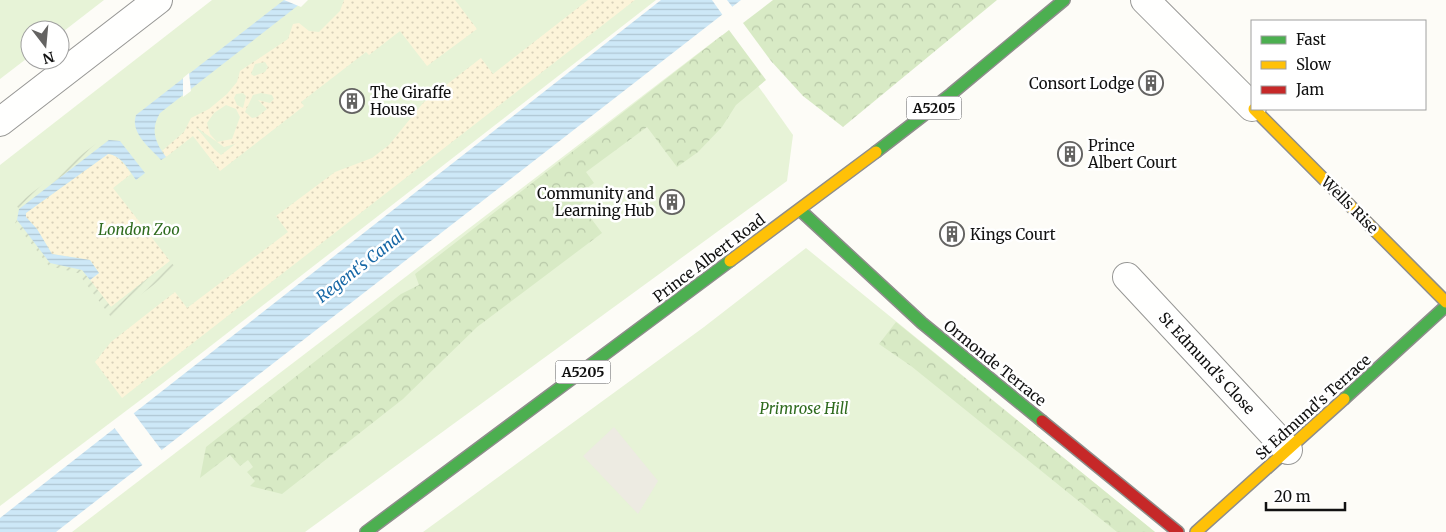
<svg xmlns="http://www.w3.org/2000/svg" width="1446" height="532" font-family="Merriweather,serif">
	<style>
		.grass { fill: #e7f3d7 }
		.forest { fill: url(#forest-crowns) }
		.sand { fill: url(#sand-dots); fill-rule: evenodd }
		.garden { fill: url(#garden-furrows) }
		.plaza { fill: #edebe2 }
		.water { fill: url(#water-rules) }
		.pier { fill: #fdfcf7 }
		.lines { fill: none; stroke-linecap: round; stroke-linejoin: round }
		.street-casing { stroke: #979795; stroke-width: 30 }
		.fast-casing { stroke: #8e8d8b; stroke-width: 14 }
		.slow-casing { stroke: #8e8d8b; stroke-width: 14 }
		.jam-casing { stroke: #8e8d8b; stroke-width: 14 }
		.street { stroke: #fffffe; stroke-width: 28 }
		.fast { stroke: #4caf50; stroke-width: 11 }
		.slow { stroke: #ffc107; stroke-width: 11 }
		.jam { stroke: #c62828; stroke-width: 11 }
		.labels { text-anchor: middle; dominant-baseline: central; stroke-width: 5; stroke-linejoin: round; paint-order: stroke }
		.shield { fill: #fff; stroke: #585858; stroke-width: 1 }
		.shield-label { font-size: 14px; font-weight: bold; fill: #111 }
		.poi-label { font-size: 15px; fill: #111; stroke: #fff; text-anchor: start }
		.street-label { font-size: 15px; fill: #111; stroke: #fff }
		.park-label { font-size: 15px; font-style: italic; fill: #2f6b1f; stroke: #fff }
		.water-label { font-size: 16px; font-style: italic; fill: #1768a6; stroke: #fff }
	</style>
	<defs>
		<pattern id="forest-crowns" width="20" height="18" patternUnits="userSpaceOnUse" patternTransform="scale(1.25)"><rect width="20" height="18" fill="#d8eac5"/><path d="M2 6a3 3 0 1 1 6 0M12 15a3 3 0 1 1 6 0" fill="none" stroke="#b8c8a8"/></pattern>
		<pattern id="sand-dots" width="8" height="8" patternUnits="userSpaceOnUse" patternTransform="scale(1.25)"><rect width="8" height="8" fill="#fcf4d9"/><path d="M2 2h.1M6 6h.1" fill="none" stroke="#d7d0b9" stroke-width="1.8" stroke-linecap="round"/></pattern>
		<pattern id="garden-furrows" width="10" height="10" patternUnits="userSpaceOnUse" patternTransform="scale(1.25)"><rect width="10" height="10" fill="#e7f3d7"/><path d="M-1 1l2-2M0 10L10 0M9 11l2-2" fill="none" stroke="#c5cfb8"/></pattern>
		<pattern id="water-rules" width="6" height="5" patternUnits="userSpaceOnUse" patternTransform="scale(1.25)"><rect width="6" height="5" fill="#cde8f7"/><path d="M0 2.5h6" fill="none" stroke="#afc6d3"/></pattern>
	</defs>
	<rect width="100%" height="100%" fill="#fdfcf7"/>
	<g class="grass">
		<path d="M0,0h104l-44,34v-4h-30v26l-30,23z"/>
		<path d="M212,0h444l-493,383 -163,123v-341z"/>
		<path d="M722,35l71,100 -6,46 -482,351h-233z"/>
		<path d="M806,248l349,284h-732l281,-205z"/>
	</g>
	<g class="forest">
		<path d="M773,0h224l-154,127 -40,-31 -32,-35 -28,-38z"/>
		<path d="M729,30l37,50 -30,25 -14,22 -24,25 -21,15 -30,-40 -61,45 8,11 -10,7 5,6 -8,9 21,28 -125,94 -74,72 -121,95 -32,-8 5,-5 -8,-9 6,-5 -5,-7 -8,6 -10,-11 -30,23 6,-31 195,-153 18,-9 -4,-11z"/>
		<path d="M896,322l259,210h-38l-206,-166 -32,-22z"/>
	</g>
	<g class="sand">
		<path d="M344,0h111l22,29 -50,37 -27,-35 -31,24 -3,-3 -65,50 3,4 -84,65 -27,-35 -27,21 -4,-6 22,-19 7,-14 18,-9 18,-15 10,-12 3,-11 48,-32 5,-15 6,-1 10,8 10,1 21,-21zM265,62l3,5 -3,5 -11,4 -3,-2 4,-10zM243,93l3,3 -3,12 -6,-3 -3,-7 2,-4zM261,93l11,2 2,4 -4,4 -12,-3 9,9 -10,8 -5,1 -7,-6 8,-17zM226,105l10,4 4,8 -8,22 -15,3 -7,-8 -3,-11 7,-10zM196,127l28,20 11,-3 20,-15 -34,26 -7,-6z"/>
		<path d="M588,0h47l-513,398 -27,-36 16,-20 64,-50 12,16 101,-76 -12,-16 59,-44 37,-14 17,-13 34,-42 58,-45 12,16z"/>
		<path d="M108,154c11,1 17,11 23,20l-18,14 57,73 -59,46 -21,-27 9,-7 -9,-13 -38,-6 -15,-25 -11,-12v-4z"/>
	</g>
	<g class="garden">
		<path d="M106,136l3,4 -90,69 -3,-4z"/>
		<path d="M17,220l33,43 32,7 29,37 59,-46 6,7 -65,49 -33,-44 -29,-7 -34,-43z"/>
	</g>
	<path class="plaza" d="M614,427l44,54 -20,33 -55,-58z"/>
	<g class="water">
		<path d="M284,0h21l-145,113c-10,17 -5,29 6,44l-5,3c-12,-13 -31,-27 -25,-45z"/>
		<path d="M661,0h80l-685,532h-56v-14z"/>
		<path d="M109,140l11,1 25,32 -9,7c-7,-10 -15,-25 -28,-26l-82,59v4l11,12 15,25 38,6 9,13 -9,7 -8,-10 -32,-7 -33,-43 2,-11z"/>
	</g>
	<g class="pier">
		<path d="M284,0h24l-7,7z"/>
		<path d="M712,0h15l7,9 -10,8z"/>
		<path d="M189,73l2,18 -8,6v-19z"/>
		<path d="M132,411l31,41 -19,15 -31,-41z"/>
	</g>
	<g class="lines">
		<defs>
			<g id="street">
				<path d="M1145,0l107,107"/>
				<path d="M0,122l158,-122"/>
				<path d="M1127,277l161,173"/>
			</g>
			<g id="fast">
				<path d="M876,152l75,-58 113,-94"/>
				<path d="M800,210l122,113 120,98"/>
				<path d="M1344,399l102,-93"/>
				<path d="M366,532l364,-271"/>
			</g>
			<g id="slow">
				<path d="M1254,109l192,193"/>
				<path d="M730,261l146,-109"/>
				<path d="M1196,532l148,-133"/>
			</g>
			<path id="jam" d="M1042,421l136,111"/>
		</defs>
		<use href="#street" class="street-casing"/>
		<use href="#fast" class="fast-casing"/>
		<use href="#slow" class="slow-casing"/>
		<use href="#jam" class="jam-casing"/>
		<use href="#street" class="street"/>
		<use href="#fast" class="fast"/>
		<use href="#slow" class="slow"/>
		<use href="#jam" class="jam"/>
	</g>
	<defs>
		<symbol id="building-ring" viewBox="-11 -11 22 22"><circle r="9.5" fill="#fff" stroke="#646362" stroke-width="1.5"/><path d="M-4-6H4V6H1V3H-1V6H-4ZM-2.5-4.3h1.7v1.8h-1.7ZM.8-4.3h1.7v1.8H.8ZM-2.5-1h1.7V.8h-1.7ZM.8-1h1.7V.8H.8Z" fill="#646362"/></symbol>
	</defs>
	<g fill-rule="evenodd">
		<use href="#building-ring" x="1137" y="69" width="28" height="28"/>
		<use href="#building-ring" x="338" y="87" width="28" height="28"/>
		<use href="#building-ring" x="1056" y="140" width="28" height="28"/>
		<use href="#building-ring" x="658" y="188" width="28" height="28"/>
		<use href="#building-ring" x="938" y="220" width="28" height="28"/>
	</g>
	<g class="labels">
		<g class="shield">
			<rect x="906.5" y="96.5" width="55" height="23" rx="4"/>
			<rect x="555.5" y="360.5" width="55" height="23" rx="4"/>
		</g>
		<g class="shield-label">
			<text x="934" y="108">A5205</text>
			<text x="583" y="372">A5205</text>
		</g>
		<g class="poi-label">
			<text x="1134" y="83" text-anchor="end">Consort Lodge</text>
			<text x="370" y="92">The Giraffe<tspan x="370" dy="17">House</tspan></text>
			<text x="1088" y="145">Prince<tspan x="1088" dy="17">Albert Court</tspan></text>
			<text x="654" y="193" text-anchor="end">Community and<tspan x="654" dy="17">Learning Hub</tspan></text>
			<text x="970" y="234">Kings Court</text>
		</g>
		<g class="street-label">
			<text transform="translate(1350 205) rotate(45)">Wells Rise</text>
			<text transform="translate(709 258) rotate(-37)">Prince Albert Road</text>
			<text transform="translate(995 363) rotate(39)">Ormonde Terrace</text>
			<text transform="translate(1207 363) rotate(47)">St Edmund's Close</text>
			<text transform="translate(1313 407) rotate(-42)">St Edmund's Terrace</text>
		</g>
		<g class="park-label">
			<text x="139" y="229">London Zoo</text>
			<text x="804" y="408">Primrose Hill</text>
		</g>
		<g class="water-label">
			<text transform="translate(360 266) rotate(-38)">Regent's Canal</text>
		</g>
	</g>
	<rect x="1251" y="20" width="175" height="90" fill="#ffffff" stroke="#a0a0a0"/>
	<rect x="1261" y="36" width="25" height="8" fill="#4caf50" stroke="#a0a0a0"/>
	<text x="1296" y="45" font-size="15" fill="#111111">Fast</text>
	<rect x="1261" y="61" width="25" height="8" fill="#ffc107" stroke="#a0a0a0"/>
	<text x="1296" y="70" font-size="15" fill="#111111">Slow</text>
	<rect x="1261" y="86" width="25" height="8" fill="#c62828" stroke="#a0a0a0"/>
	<text x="1296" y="95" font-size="15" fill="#111111">Jam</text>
	<g transform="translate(45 45) rotate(164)"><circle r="24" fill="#ffffff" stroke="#a0a0a0"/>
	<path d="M0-4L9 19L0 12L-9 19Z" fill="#646362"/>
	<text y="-8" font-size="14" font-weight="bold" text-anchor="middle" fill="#111111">N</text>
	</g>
	<path d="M1266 502v8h79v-8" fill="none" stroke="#111111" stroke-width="2.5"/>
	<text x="1274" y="502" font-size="15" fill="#111111" stroke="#ffffff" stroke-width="4" paint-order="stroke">20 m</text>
</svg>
